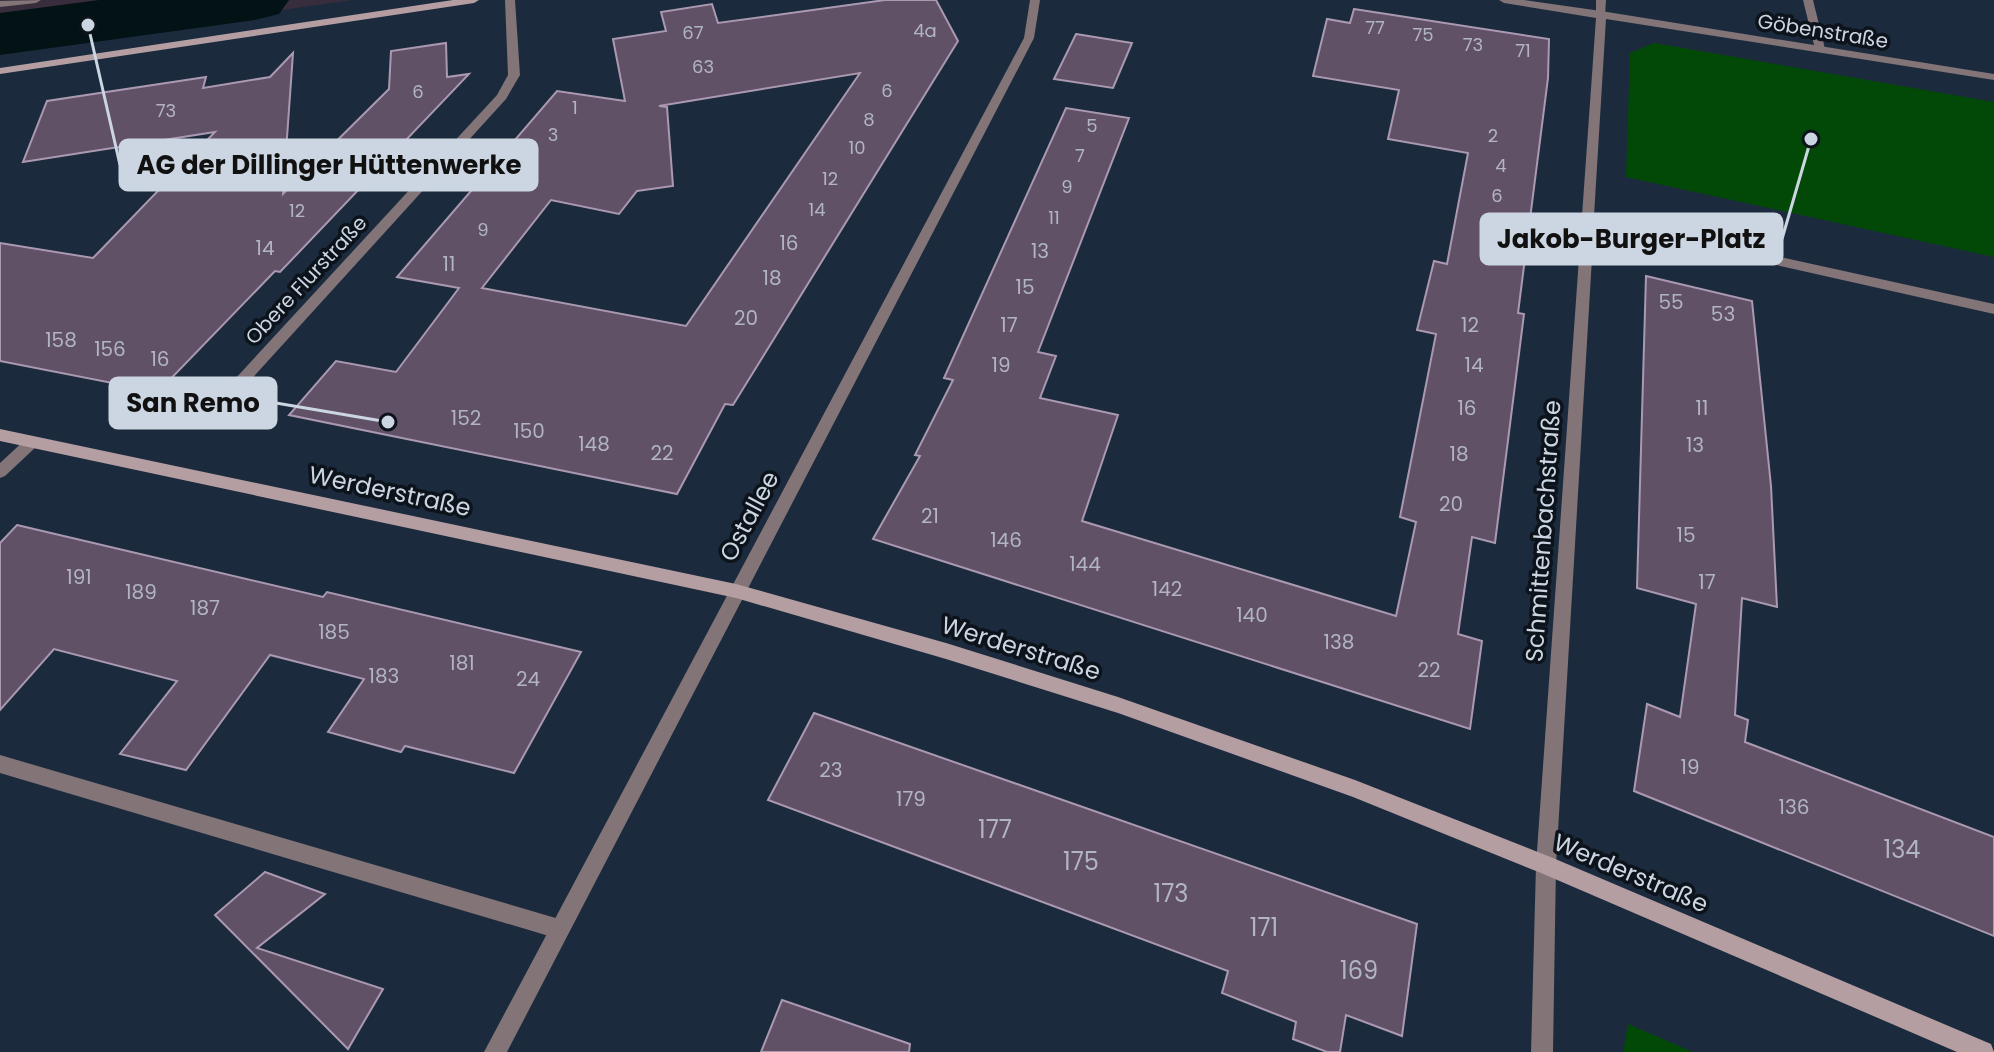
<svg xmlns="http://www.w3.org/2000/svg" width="1994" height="1052" font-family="Poppins,sans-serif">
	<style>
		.industrial { fill: #372d3c }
		.green { fill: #024908 }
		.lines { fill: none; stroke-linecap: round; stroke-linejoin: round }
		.river { fill: #031215; fill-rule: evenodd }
		.building { fill: #615167; stroke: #aa99b0; stroke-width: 2; fill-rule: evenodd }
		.lane { fill: #827477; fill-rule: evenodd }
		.street { fill: #827477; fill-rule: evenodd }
		.secondary { fill: #b59ea2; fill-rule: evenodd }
		.labels { text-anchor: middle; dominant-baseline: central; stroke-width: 7; stroke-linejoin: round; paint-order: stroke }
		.far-number-label { font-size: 18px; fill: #b1b5c3 }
		.far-street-label { font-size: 20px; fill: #ccd6e2; stroke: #0c131b }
		.number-label { font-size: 20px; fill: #b1b5c3 }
		.street-label { font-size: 24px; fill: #ccd6e2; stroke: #0c131b }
		.near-number-label { font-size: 24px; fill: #b1b5c3 }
		.leader { fill: none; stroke: #ccd6e2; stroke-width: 3 }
		.callout-dot { fill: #ccd6e2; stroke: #0c131b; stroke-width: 3 }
		.callout { fill: #ccd6e2; stroke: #ccd6e2; stroke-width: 3 }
		.callout-label { font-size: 26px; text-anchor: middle; font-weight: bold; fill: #111 }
	</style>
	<rect width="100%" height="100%" fill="#1b2b3d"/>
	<path class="industrial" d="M0,0h352l-352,50z"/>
	<g class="green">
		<path d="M1654,43l340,59v155l-368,-80 4,-124z"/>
		<path d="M1628,1024l65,28h-70z"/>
	</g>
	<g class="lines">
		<path class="river" d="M99,0h190l-10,14 -24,6 -255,35v-42z"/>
	</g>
	<g class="building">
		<path d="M885,0h51l22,41 -225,364 -8,-1 -48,90 -388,-79 47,-54 60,11 63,-84 -62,-11 160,-186 68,10 -12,-62 53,-8 -5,-19 51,-8 6,19zM860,73l-174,253 -204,-38 69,-88 68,14 18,-23 36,-5 -6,-79 -8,-1z"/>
		<path d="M1354,9l195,30 -1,39 -30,235 6,1 -29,229 -23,-6 -14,97 24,7 -12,88 -597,-190 47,-83 -5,-1 38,-75 -9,-2 122,-270 63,10 -91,234 18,4 -16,42 78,17 -36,106 314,95 20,-94 -16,-5 36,-183 -19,-4 17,-69 13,3 21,-111 -80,-14 11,-49 -86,-14 14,-57 23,4z"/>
		<path d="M1076,34l56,9 -19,45 -59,-9z"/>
		<path d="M446,43l1,34 22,-3 -189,198 -5,-1 -117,121 -158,-31v-118l93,15 122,-126 -192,30 24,-61 159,-24 -3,11 67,-11 23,-24 -10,141 106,-105 2,-38z"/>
		<path d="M1646,276l106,25 19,185 6,121 -35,-9 -7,117 13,5 -3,22 249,95v99l-360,-145 13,-87 33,13 16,-113 -59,-16z"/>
		<path d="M17,525l306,72 4,-5 254,60 -67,121 -109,-27 -4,6 -73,-20 36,-53 -94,-24 -84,115 -66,-16 57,-73 -123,-32 -54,61v-167z"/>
		<path d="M814,713l603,211 -15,112 -56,-21 -6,37h-13l-34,-13 3,-17 -74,-29 6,-22 -460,-171z"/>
		<path d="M265,872l60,22 -68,54 126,41 -35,60 -133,-134z"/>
		<path d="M782,1000l128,44 -1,8h-148z"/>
	</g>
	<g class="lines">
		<g class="lane">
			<path d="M41,0l-5,3 -36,4v-6z"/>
			<path d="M1596,0h10l-1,16 -9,-2z"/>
			<path d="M1803,0h10l12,49 -1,2 -9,-2z"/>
			<path d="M0,755l559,164 7,3 3,7 -3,7 -7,3 -559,-166z"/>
		</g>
		<g class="street">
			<path d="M505,0h10l5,75 -14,24 -298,328h-10l-2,-4 2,-4 299,-324 11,-20z"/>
			<path d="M1030,0h10l-6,38 -527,1014h-23l540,-1014z"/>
			<path d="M1499,0h25l77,11 393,63v6l-388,-61 -12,197 400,88v10l-400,-90 -38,641 -3,187h-22l5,-187 60,-847 -92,-15z"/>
			<path d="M32,436l8,6 -3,4 -32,30 -5,2v-15l27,-25z"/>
		</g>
		<g class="secondary">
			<path d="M453,0h26l-5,3 -474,71v-6z"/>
			<path d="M0,429l736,155 210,59 172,54 237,83 198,78 438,186 3,8h-37l-416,-179 -188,-76 -235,-84 -172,-54 -210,-61 -736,-157z"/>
		</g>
	</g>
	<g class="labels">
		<g class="far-number-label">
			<text x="1375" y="27">77</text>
			<text x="925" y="30">4a</text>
			<text x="693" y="32">67</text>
			<text x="1423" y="34">75</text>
			<text x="1473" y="44">73</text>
			<text x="1523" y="50">71</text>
			<text x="703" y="66">63</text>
			<text x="887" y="90">6</text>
			<text x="418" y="91">6</text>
			<text x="575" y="107">1</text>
			<text x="166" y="110">73</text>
			<text x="869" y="119">8</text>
			<text x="1092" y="125">5</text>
			<text x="553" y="134">3</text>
			<text x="1493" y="135">2</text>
			<text x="857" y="147">10</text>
			<text x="1080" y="155">7</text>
			<text x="1501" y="165">4</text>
			<text x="830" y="178">12</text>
			<text x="1067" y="186">9</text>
			<text x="1497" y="195">6</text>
			<text x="817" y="209">14</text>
			<text x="297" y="210">12</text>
			<text x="1054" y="217">11</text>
			<text x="483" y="229">9</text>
		</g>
		<g class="far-street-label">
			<text transform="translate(1823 31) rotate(9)">Göbenstraße</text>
			<text transform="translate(306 280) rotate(-47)">Obere Flurstraße</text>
		</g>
		<g class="number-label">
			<text x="789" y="243">16</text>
			<text x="265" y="248">14</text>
			<text x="1040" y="251">13</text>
			<text x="449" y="264">11</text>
			<text x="772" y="278">18</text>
			<text x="1025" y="287">15</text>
			<text x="1671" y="302">55</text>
			<text x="1723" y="314">53</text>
			<text x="746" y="318">20</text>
			<text x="1009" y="325">17</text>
			<text x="1470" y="325">12</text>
			<text x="61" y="340">158</text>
			<text x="110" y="349">156</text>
			<text x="160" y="359">16</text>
			<text x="1001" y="365">19</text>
			<text x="1474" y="365">14</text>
			<text x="1467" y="408">16</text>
			<text x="1702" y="408">11</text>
			<text x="466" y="418">152</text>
			<text x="529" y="431">150</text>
			<text x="594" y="444">148</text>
			<text x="1695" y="445">13</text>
			<text x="662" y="453">22</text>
			<text x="1459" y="454">18</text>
			<text x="1451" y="504">20</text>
			<text x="930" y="516">21</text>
			<text x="1686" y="535">15</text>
			<text x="1006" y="540">146</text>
			<text x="1085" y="564">144</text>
			<text x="79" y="577">191</text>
			<text x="1707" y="582">17</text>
			<text x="1167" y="589">142</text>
			<text x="141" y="592">189</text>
			<text x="205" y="608">187</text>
			<text x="1252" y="615">140</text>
			<text x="334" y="632">185</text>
			<text x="1339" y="642">138</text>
			<text x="462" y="663">181</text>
			<text x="1429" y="670">22</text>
			<text x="384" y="676">183</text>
			<text x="528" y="679">24</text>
			<text x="1690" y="767">19</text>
			<text x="831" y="770">23</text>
			<text x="911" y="799">179</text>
			<text x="1794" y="807">136</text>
		</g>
		<g class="street-label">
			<text transform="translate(390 491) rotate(12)">Werderstraße</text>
			<text transform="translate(749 516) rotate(-62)">Ostallee</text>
			<text transform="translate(1543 531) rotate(-86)">Schmittenbachstraße</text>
			<text transform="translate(1021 648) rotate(17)">Werderstraße</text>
			<text transform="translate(1631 873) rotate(23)">Werderstraße</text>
		</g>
		<g class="near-number-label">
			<text x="995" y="829">177</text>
			<text x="1902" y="849">134</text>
			<text x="1081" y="861">175</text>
			<text x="1171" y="893">173</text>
			<text x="1264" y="927">171</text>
			<text x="1359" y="970">169</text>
		</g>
	</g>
	<path class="leader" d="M88 25L120 165M1811 139L1782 239M388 422L276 403"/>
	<g class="callout-dot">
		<circle cx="88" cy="25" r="8"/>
		<circle cx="1811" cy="139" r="8"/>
		<circle cx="388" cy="422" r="8"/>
	</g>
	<g class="callout">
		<rect x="120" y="140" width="417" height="50" rx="8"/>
		<rect x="1481" y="214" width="301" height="50" rx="8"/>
		<rect x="110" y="378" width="166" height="50" rx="8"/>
	</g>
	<g class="callout-label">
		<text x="329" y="174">AG der Dillinger Hüttenwerke</text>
		<text x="1631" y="248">Jakob-Burger-Platz</text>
		<text x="193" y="412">San Remo</text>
	</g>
</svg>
